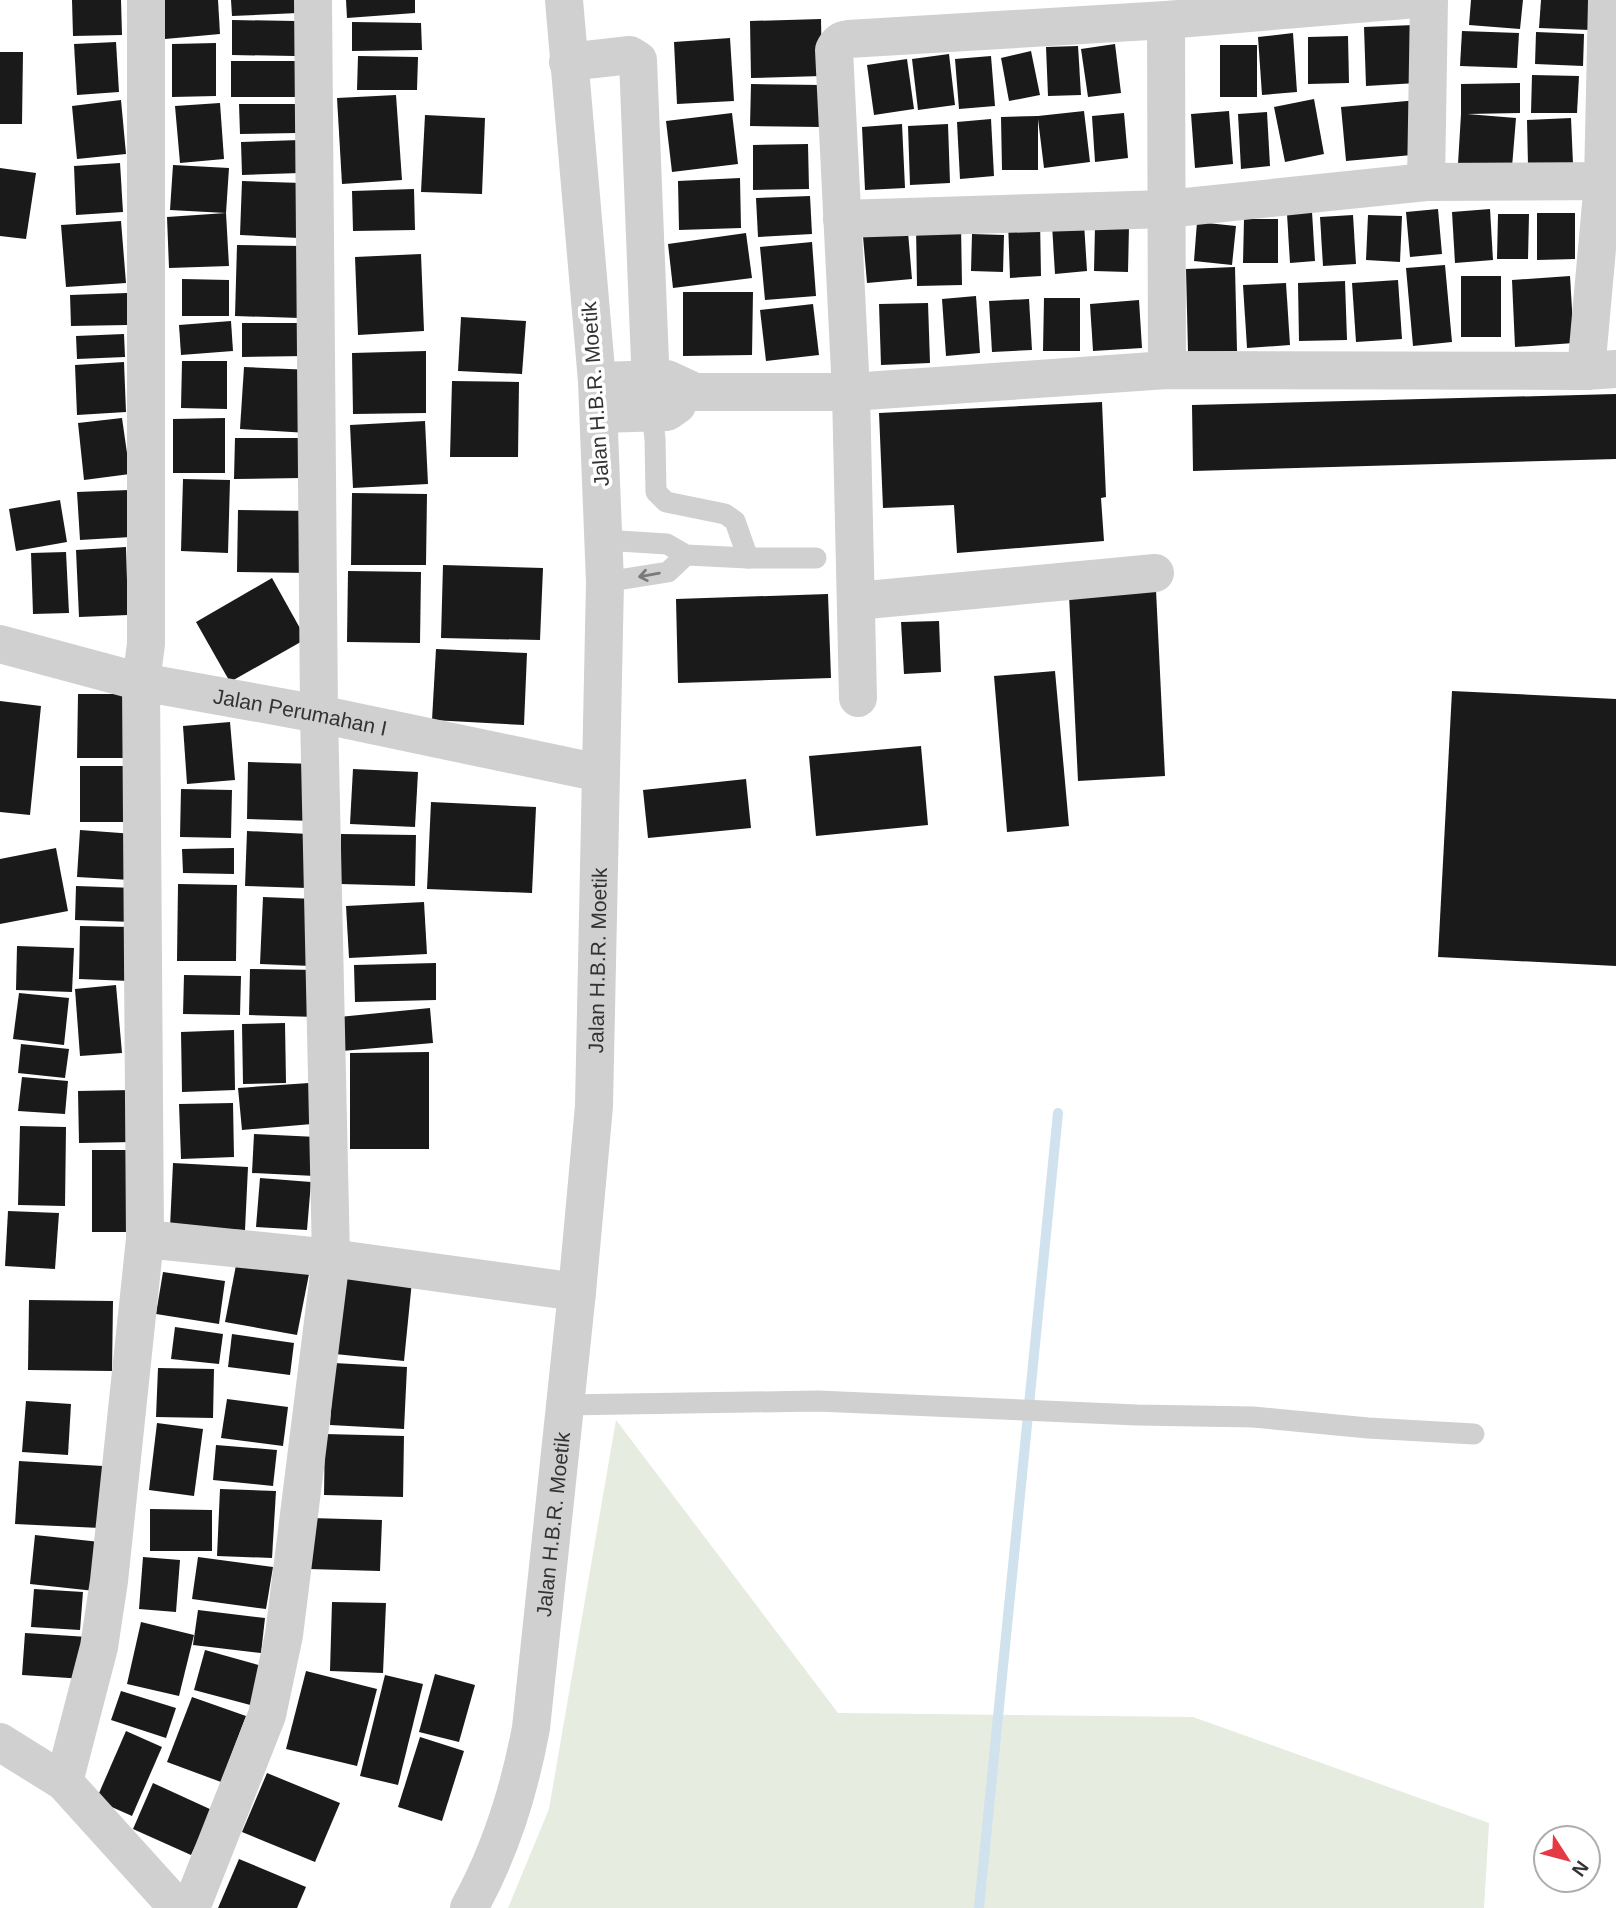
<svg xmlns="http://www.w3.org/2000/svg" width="1616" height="1908" font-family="Arial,sans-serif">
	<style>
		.green { fill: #e6ecdf }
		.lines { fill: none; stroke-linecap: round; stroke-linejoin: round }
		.stream { stroke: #cfe2ee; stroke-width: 10 }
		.building { fill: #1a1a1a }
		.service { stroke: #d0d0d0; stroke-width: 21 }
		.minor { stroke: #d0d0d0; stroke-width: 38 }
		.tertiary { stroke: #d0d0d0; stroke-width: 38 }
		.oneway { stroke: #7a7a7a }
		.labels { text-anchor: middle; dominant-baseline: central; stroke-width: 7; stroke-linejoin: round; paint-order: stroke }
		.street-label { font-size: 21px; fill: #333; stroke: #fff }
	</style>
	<rect width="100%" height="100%" fill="#fff"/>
	<path class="green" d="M616,1420l222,293 355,4 296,106 -5,85h-976l41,-99z"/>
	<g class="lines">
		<path class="stream" d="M979,1908l79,-795"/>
	</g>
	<g class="building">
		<path d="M72,0h49l1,35 -49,1z"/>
		<path d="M161,0h57l2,34 -55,5z"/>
		<path d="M231,0h67v13l-66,3z"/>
		<path d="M346,0h69v13l-68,5z"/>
		<path d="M1471,0h52l-3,29 -51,-4z"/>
		<path d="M1541,0h50l-1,30 -51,-2z"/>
		<path d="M821,19l1,57 -71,2 -1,-57z"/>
		<path d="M232,20l63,1v35l-63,-1z"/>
		<path d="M352,22l69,1 1,27 -70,1z"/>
		<path d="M1414,25l3,58 -51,3 -2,-59z"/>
		<path d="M1462,31l57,2 -2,35 -57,-2z"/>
		<path d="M1536,32l48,2 -1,32 -48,-2z"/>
		<path d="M1293,33l4,59 -35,3 -4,-58z"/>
		<path d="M1348,36l1,47 -41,1v-47z"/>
		<path d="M730,38l4,63 -57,3 -3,-62z"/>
		<path d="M116,42l3,50 -42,3 -3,-51z"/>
		<path d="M216,43v53l-44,1v-53z"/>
		<path d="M1115,44l6,49 -33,4 -7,-48z"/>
		<rect x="1220" y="45" width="37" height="52"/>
		<path d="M1078,46l3,49 -33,1 -2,-49z"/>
		<path d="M1031,51l9,44 -31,6 -8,-43z"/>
		<path d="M0,52h23l-1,72h-22z"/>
		<path d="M949,54l6,51 -37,5 -6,-51z"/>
		<path d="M358,56l60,1 -1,33h-60z"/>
		<path d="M991,56l4,50 -36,3 -4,-50z"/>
		<path d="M907,59l7,50 -40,6 -7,-50z"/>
		<rect x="231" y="61" width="70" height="36"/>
		<path d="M1532,75l47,1 -2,37h-46z"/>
		<path d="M1520,83v30l-53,1 49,4 -4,49 -54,-3 3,-50v-30z"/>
		<path d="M751,84l71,1 -1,42 -71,-1z"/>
		<path d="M396,95l6,85 -60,4 -5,-86z"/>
		<path d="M1314,99l10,55 -39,8 -11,-55z"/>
		<path d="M121,100l5,54 -49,5 -5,-53z"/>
		<path d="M1418,100l5,54 -77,7 -5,-54z"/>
		<path d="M220,103l4,56 -44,4 -5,-57z"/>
		<path d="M239,104h59v29l-58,1z"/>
		<path d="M1084,111l6,51 -46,6 -6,-49v51h-36l-1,-53 37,-1z"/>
		<path d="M1229,111l4,53 -38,4 -4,-54z"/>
		<path d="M1267,112l3,54 -29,3 -3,-55z"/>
		<path d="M732,113l6,51 -66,8 -6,-51z"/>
		<path d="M1124,113l4,45 -33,4 -3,-46z"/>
		<path d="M425,115l60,3 -3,76 -61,-2z"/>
		<path d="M1571,118l2,46 -45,2 -1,-46z"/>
		<path d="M991,119l3,57 -34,3 -3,-57z"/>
		<path d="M902,124l3,64 -40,2 -3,-63z"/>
		<path d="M948,124l2,59 -40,2 -2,-59z"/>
		<path d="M300,140v33l-58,2 -1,-33z"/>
		<path d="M808,144l1,45 -56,1v-45z"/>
		<path d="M120,163l3,49 -47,3 -2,-49z"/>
		<path d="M173,165l56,3 -3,45 3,53 -60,2 -2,-51 59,-4 -56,-3z"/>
		<path d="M0,168l36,5 -10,66 -26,-3z"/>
		<path d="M740,178l1,50 -62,2 -1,-49z"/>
		<path d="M242,181l60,2 -3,55 -59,-3z"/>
		<path d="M414,189l1,41 -62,1 -1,-40z"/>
		<path d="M810,196l2,38 -54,3 -2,-39z"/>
		<path d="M1438,209l4,45 -32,3 -4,-45z"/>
		<path d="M1490,209l3,51 -38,3 -3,-51z"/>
		<path d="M1312,212l3,49 -25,2 -3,-49z"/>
		<path d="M1537,213h38v46l-38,1z"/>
		<path d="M1498,214h31l-1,45h-31z"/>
		<path d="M1353,215l3,49 -33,2 -3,-49z"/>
		<path d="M1368,215l34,1 -2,46 -34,-2z"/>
		<path d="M1244,219h34v44h-35z"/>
		<path d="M1040,220l1,56 -31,2 -2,-57z"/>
		<path d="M121,221l5,62 -60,4 -5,-62z"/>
		<path d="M1197,222l39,4 -4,39 -38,-4z"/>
		<path d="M1084,223l3,48 -32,3 -3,-49z"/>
		<path d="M961,225l1,60 -45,1 -1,-60z"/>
		<path d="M1095,226h34l-1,46 -34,-1z"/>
		<path d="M908,232l4,47 -45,4 -4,-47z"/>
		<path d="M746,233l6,45 -79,10 -5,-44z"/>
		<path d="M972,234l32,1 -1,37 -32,-1z"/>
		<path d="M812,242l4,54 -51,4 -5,-53z"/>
		<path d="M237,245l65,1 -2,72 -65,-2z"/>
		<path d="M421,254l3,77 -66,4 -3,-78z"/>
		<path d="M1445,265l7,77 -39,4 -7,-78z"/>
		<path d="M1235,267l2,84 -49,1 -2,-83z"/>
		<rect x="1461" y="276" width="40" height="61"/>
		<path d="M1570,276l4,67 -59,4 -3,-67z"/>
		<path d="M182,279l47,1v36h-47z"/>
		<path d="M1398,280l4,59 -46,3 -4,-59z"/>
		<path d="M1345,281l2,59 -48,1 -1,-58z"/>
		<path d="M1286,283l4,62 -43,3 -4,-63z"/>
		<path d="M683,292h70l-1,63 -69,1z"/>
		<path d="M127,293v32l-56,1 -1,-31z"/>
		<path d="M976,296l4,57 -34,3 -4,-57z"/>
		<path d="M1044,298h36v53h-37z"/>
		<path d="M1029,299l3,51 -40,2 -3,-51z"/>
		<path d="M1139,300l3,48 -49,3 -3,-47z"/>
		<path d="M928,303l2,60 -49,2 -2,-61z"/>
		<path d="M813,304l6,51 -53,6 -6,-51z"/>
		<path d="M461,317l65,4 -4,53 -64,-3z"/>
		<path d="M231,321l2,30 -52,4 -2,-30z"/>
		<path d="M242,323h64v33l-64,1z"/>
		<path d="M124,334l1,23 -48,2 -1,-23z"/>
		<path d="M426,351v62l-73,1 -1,-61z"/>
		<path d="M182,361h45v48l-46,-1z"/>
		<path d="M124,362l2,50 -49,3 -2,-50z"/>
		<path d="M244,367l68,3 -4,63 -68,-4z"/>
		<path d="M452,381l67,1 -1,75h-68z"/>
		<path d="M1616,394v65l-423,12 -1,-66z"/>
		<path d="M1102,402l4,95 -5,1 3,43 -147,12 -3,-48 -71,3 -4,-95z"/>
		<path d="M122,418l8,56 -46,6 -6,-57z"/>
		<path d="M225,418v55h-52v-54z"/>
		<path d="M425,421l3,63 -75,4 -3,-63z"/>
		<path d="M235,438h66v40l-67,1z"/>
		<path d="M183,479l47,1 -2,73 -47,-2z"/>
		<path d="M129,490l2,47 -51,3 -3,-48z"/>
		<path d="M352,493l75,1 -1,71h-75z"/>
		<path d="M60,500l7,42 -51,9 -7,-42z"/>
		<path d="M238,510l76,1 -1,62 -76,-1z"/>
		<path d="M126,547l2,68 -49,2 -3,-67z"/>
		<path d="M66,552l3,61 -36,1 -2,-61z"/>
		<path d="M443,565l100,3 -3,72 -99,-2z"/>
		<path d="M348,571l73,1 -1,71 -73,-1z"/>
		<path d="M272,578l34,61 -76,43 -34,-60z"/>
		<path d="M1156,590l9,186 -87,5 -9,-186z"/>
		<path d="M828,594l3,84 -153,5 -2,-84z"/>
		<path d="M939,621l2,51 -37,2 -3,-52z"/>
		<path d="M436,649l91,4 -3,72 -92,-5z"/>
		<path d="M1055,671l14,155 -62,6 -13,-156z"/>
		<path d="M1452,691l164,8v267l-178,-9z"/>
		<path d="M78,694h54l-1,64h-54z"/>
		<path d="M0,701l41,5 -11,109 -30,-3z"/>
		<path d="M230,722l5,58 -48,4 -4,-58z"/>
		<path d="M921,746l7,79 -112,11 -7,-80z"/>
		<path d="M248,762l68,2 -2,57 -67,-2z"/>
		<path d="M80,766h50l-1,56h-49z"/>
		<path d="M353,769l65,3 -3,55 -65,-3z"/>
		<path d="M746,779l5,49 -103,10 -5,-48z"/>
		<path d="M181,789l51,1 -1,48 -51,-1z"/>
		<path d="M431,802l105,5 -4,86 -105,-4z"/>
		<path d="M80,830l54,4 -3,46 -54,-3z"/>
		<path d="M247,831l62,3 -2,54 -62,-2z"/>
		<path d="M341,834l75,1 -1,51 -75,-2z"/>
		<path d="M56,848l12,63 -68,13v-65z"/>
		<path d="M234,848v26l-51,-1 -1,-24z"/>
		<path d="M178,884l59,1 -1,76h-59z"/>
		<path d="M76,886l60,2 -2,34 -59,-2z"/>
		<path d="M263,897l53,2 -4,67 -52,-2z"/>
		<path d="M424,902l3,52 -78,4 -3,-52z"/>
		<path d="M80,926l51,1 -1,54 -51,-2z"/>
		<path d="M17,946l57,2 -2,44 -56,-2z"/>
		<path d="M436,963v37l-81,2 -1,-37z"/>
		<path d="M250,969l68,1 -1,47 -68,-2z"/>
		<path d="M184,975l57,1 -1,39 -57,-1z"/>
		<path d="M116,985l6,68 -42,3 -5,-67z"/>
		<path d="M19,993l50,5 -5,47 -51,-6z"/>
		<path d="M430,1008l3,35 -91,8 -3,-34z"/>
		<path d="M285,1023l1,60 -43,1 -1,-60z"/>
		<path d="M234,1030l1,60 -53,2 -1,-60z"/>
		<path d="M21,1044l48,5 -4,29 -47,-5z"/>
		<path d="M429,1052v97h-79v-96z"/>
		<path d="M22,1077l46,4 -3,33 -47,-3z"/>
		<path d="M309,1083l3,41 -70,6 -4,-42z"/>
		<path d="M132,1090l2,52 -55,1 -1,-52z"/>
		<path d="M233,1103l1,54 -53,2 -2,-55z"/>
		<path d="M20,1126l46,1 -1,79 -47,-1z"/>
		<path d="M254,1134l63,3 -2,39 -63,-3z"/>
		<rect x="92" y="1150" width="42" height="82"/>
		<path d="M173,1163l75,4 -3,63 -75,-3z"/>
		<path d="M260,1178l51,4 -4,48 -51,-3z"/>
		<path d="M8,1211l51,2 -4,56 -50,-3z"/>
		<path d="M237,1260l72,14 -12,61 -72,-13z"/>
		<path d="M163,1272l62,9 -6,43 -63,-10z"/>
		<path d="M343,1274l69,7 -8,80 -69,-7z"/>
		<path d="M29,1300l84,1 -1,70 -84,-1z"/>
		<path d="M175,1327l48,7 -4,30 -48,-5z"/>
		<path d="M232,1334l62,9 -4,32 -62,-8z"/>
		<path d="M334,1363l73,4 -3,62 -74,-4z"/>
		<path d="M158,1368l56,1 -1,49 -57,-1z"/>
		<path d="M227,1399l61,8 -5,39 -62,-8z"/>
		<path d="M26,1401l45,3 -3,51 -46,-3z"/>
		<path d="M157,1423l46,6 -9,67 -45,-6z"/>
		<path d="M325,1434l79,2 -1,61 -79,-2z"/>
		<path d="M216,1445l61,5 -4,36 -60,-6z"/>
		<path d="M19,1461l84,5 -3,62 -85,-4z"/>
		<path d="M220,1489l56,2 -4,67 -55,-2z"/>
		<path d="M150,1509l62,1v41h-62z"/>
		<path d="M310,1518l72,2 -2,51 -72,-2z"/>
		<path d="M35,1535l65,7 -5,49 -65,-7z"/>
		<path d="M143,1557l37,3 -4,52 -37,-3z"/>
		<path d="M198,1557l75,10 -7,42 -74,-10z"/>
		<path d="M34,1589l49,3 -3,38 -49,-3z"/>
		<path d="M332,1602l54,1 -3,70 -53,-2z"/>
		<path d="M198,1610l67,8 -4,35 -68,-8z"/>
		<path d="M141,1622l53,13 -15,61 -52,-12z"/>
		<path d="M25,1633l63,4 -3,42 -63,-4z"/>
		<path d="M205,1650l64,18 -11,39 -64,-17z"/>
		<path d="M306,1671l71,18 -20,77 -71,-17z"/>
		<path d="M435,1674l40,11 -16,57 -40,-10z"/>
		<path d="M385,1675l38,9 -25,101 -38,-9z"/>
		<path d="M121,1691l55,17 -10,30 -55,-18z"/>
		<path d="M192,1697l54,19 -25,66 -54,-20z"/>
		<path d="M126,1731l36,16 -30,69 -36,-16z"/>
		<path d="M420,1737l44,14 -22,70 -44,-14z"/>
		<path d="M267,1773l73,30 -25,59 -73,-30z"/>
		<path d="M153,1783l59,27 -21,45 -58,-26z"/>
		<path d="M239,1859l67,28 -9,21h-79z"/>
	</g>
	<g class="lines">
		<g class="service">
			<path d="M652,412l3,27 1,53 10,10 59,12 10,7 13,37"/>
			<path d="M603,540l64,4 19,11 62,3h68"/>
			<path d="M605,582l63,-10 18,-17"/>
			<path d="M564,1405l254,-4 319,14 116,2 115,11 106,6"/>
		</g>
		<g class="minor">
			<path d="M1166,20l1,350"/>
			<path d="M568,62l62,-7 8,5 14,352"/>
			<path d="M1426,182l3,-182"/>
			<path d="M842,219l324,-10 260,-27 190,-1"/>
			<path d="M1586,371l17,-189 4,-182"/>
			<path d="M597,381l70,-2 28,13h156l316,-22 419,1 30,-2"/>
			<path d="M599,414l68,-2 10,-7"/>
			<path d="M856,601l299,-28"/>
			<path id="s1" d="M0,644l141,38 178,32 281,59"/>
			<path d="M858,698l-7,-306 -17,-342c3,-7 6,-10 14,-11l318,-19 239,-20"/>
			<path d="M145,1239l186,19 246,34"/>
			<path d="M0,1742l64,40 114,126"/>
			<path d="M64,1782l35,-135 10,-66 36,-342 -4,-557 5,-38v-644"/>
			<path d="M191,1908l76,-193 17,-80 47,-377 -12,-544 -6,-714"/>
		</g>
		<path class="tertiary" id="s2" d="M469,1908c32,-58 50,-116 62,-180l46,-436 17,-186 11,-524 -8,-201 -33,-381"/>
	</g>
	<defs><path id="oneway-shaft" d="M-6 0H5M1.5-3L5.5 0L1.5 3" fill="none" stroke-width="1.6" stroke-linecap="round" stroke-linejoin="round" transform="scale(1.75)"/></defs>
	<use class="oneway" href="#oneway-shaft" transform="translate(649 575) rotate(170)"/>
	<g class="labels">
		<g class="street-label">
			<text transform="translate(595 394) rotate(-94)">Jalan H.B.R. Moetik</text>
			<text stroke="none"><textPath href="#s1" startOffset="308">Jalan Perumahan I</textPath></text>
			<text stroke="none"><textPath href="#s2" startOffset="962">Jalan H.B.R. Moetik</textPath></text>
			<text stroke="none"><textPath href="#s2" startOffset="396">Jalan H.B.R. Moetik</textPath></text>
		</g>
	</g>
	<g transform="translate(1567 1859) rotate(126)"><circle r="33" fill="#ffffff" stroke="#adadad" stroke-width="2"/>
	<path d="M0-5L12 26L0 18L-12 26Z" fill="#e63946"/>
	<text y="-10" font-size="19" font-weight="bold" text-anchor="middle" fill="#333333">N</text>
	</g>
</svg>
